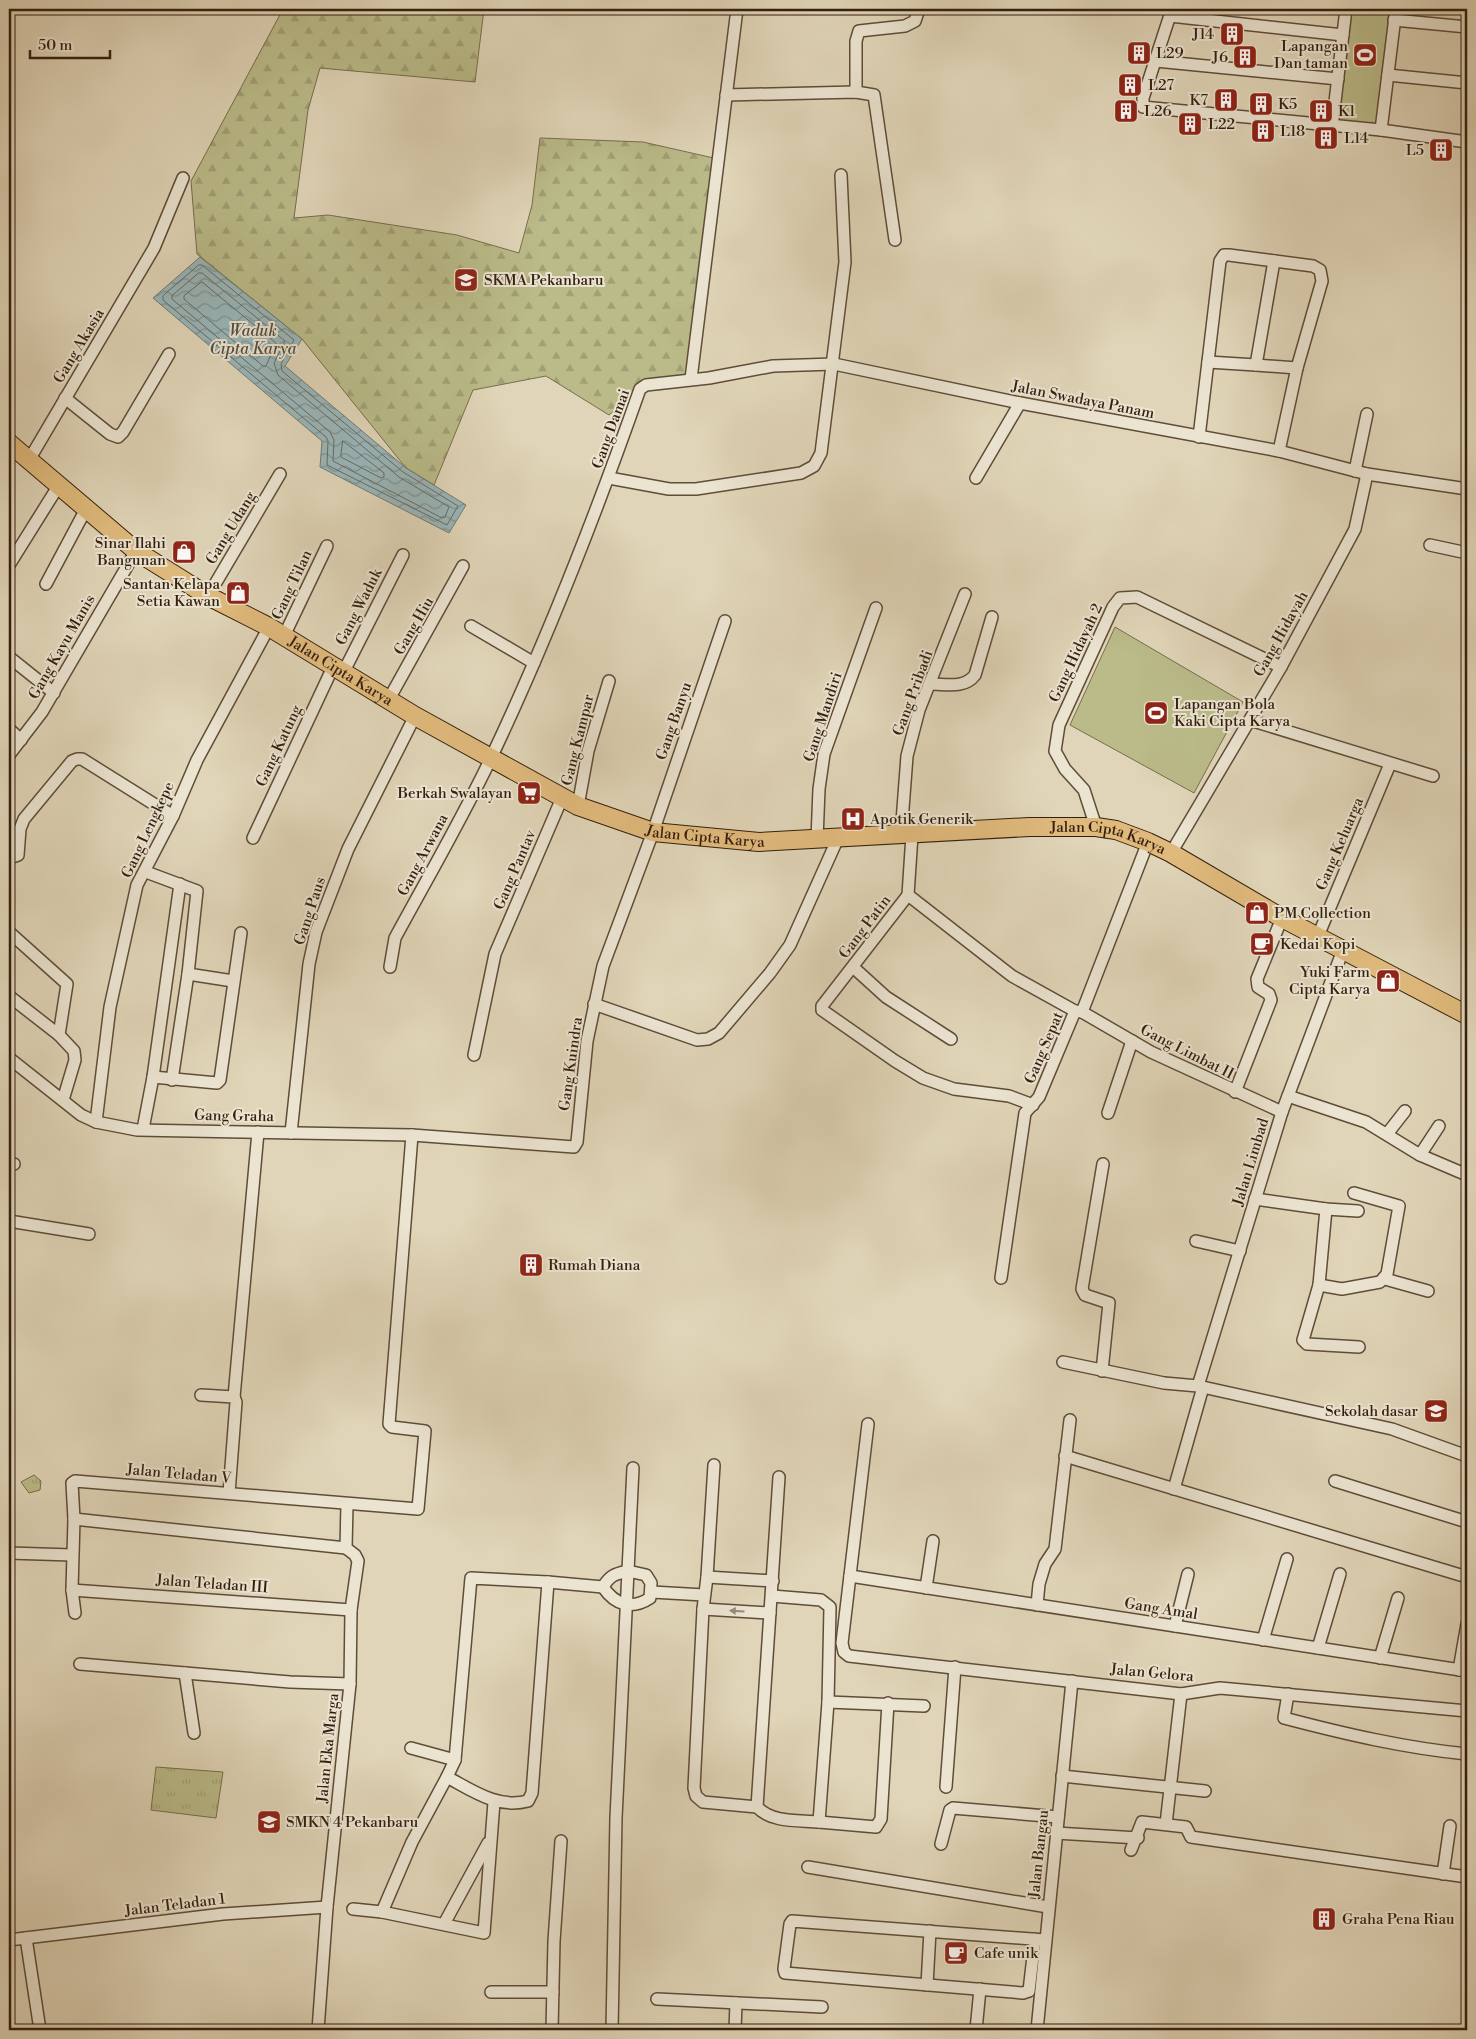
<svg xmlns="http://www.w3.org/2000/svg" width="1476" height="2039" font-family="'Libre Bodoni',serif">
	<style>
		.forest { fill: url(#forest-firs); stroke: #776d4c }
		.park { fill: url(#park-tufts); stroke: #776d4c }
		.garden { fill: #babb89; stroke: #776d4c }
		.water { fill: url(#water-waves); stroke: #717a75 }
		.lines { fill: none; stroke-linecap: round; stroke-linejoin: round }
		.shore { stroke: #666a64; stroke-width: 1 }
		.minor-casing { stroke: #5f4c39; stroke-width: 14 }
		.primary-casing { stroke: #341f0f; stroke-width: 20 }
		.minor { stroke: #ebe4d1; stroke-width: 11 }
		.primary { stroke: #e0ba7c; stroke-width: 18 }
		.oneway { fill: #998b7a }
		.labels { text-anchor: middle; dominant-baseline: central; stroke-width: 4; stroke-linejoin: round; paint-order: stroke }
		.poi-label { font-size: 15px; fill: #341f0f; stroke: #ebe4d1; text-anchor: start }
		.street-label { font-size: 15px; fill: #341f0f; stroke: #ebe4d1 }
		.water-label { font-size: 16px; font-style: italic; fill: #524c42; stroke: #ebe4d1 }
	</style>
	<defs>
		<pattern id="forest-firs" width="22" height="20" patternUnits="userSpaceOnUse" patternTransform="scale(1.25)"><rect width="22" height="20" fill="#babb89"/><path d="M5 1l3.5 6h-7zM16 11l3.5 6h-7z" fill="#a0a075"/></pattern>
		<pattern id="park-tufts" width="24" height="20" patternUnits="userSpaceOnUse" patternTransform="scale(1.25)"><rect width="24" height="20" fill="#babb89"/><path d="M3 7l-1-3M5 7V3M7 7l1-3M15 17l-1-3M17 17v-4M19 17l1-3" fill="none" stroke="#a0a075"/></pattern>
		<pattern id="water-waves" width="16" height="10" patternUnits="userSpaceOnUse" patternTransform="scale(1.25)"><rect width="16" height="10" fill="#99b6b9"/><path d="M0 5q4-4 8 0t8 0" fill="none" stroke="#7e9395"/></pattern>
	</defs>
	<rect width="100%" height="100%" fill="#e0d5b8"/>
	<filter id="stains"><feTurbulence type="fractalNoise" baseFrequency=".004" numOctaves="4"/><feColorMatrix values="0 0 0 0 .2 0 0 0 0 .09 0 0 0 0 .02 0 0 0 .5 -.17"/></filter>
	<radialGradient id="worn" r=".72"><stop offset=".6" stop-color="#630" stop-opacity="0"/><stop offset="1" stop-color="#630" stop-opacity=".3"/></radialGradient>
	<path class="forest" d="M283,9h201l-9,73 -155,-14 -12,42 -14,108 34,-3 129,20 62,18 13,-48 8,-67 103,4 75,17 -27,220 -51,10 -31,26 -63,-39 -73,14 -39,95 -28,-17 -104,-129 -105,-85 -6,-73z"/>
	<g class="park">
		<path d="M34,1475l7,6 -1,9 -11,3 -8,-11z"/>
		<path d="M156,1767l67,5 -7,46 -65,-8z"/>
	</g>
	<g class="garden">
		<path d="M1346,9h50l-15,121 -49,-3z"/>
		<path d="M1115,627l128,75 -49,91 -124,-68z"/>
	</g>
	<path class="water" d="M200,257l102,82 -17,27 121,102 60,37 -17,28 -129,-66 2,-26 -169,-143z"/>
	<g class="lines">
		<g class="shore">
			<path d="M199,265h3l92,75 -13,24 1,7 121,101 55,34 -11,19 -120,-60 1,-24 -2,-4 -163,-137v-4z"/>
			<path d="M199,273h3l83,68 -11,22 4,12 121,102 50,30 -4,10 -3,1 -109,-57 1,-21 -4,-8 -158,-133v-3z"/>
			<path d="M202,282l74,61 -10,23h-3l-79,-67v-3z"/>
			<path d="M343,441l41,32v4l-3,1 -40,-21z"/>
		</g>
		<defs>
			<g id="minor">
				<path d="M1172,9l-29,89v9l238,23 86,12"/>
				<path d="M1170,16l173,19"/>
				<path d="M1394,20l73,7"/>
				<path d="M1156,61l182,18"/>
				<path d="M1388,75l79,8"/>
				<path d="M856,92v-51l3,-10 46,-5 10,-5 4,-12"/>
				<path d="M726,95l130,-3 18,3 21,145"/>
				<path d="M1332,127l14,-118"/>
				<path d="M1381,130l15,-121"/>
				<path d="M1274,261l-18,104 41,3"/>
				<path d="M1208,362l48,3"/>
				<path d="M691,379l46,-370"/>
				<path d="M65,398l45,36 8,3 5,-5 46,-78"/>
				<path d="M1199,437l21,-176 4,-6h5l84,11 7,4 2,11 -25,87 -18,83"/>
				<path d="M29,460l125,-212 29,-70"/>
				<path d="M1355,471l12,-57"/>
				<path d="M609,478l60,11h27l105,-16 13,-7 7,-13 24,-191 -4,-87"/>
				<path d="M976,478l44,-75"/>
				<path d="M1430,545l37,8"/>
				<path d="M9,565l50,-80"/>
				<path d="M46,584l40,-75"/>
				<path d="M208,596l72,-122"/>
				<path d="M471,626l63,37"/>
				<path d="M284,636l43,-90"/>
				<path d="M9,657l45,36"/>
				<path d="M343,673l60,-118"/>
				<path d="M930,684c17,0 34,5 45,-9l17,-58"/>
				<path d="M389,699l74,-133"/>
				<path d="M1250,720l183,56"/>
				<path d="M9,729l12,11"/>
				<path d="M9,755l33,-43 94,-161"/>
				<path d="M578,806l10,-55 21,-70"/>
				<path d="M1096,827l-12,-37 -19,-21 -10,-18 4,-26 54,-118 7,-9 17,-1 144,70"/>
				<path d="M901,835l6,-79 12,-46 46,-116"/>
				<path d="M912,835l-4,60 -86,111v4l73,51 28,17 31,11 55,7 24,9"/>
				<path d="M253,838l80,-171"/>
				<path d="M817,839l2,-50 5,-35 52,-146"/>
				<path d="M1171,853l110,-186 74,-138 12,-55"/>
				<path d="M9,858l9,-3 2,-26 4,-10 48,-58 5,-2h5l91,57"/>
				<path d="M146,872l51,19 -9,83 45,7"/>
				<path d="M908,895l104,81 63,35"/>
				<path d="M9,932l58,52 -8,51 15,16 1,9 -12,40"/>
				<path d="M1318,936l72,-172"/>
				<path d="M390,967l5,-29c32,-59 67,-119 96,-180 57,-120 105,-244 149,-369l6,-4 63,-7 64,-12 61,-2 186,39 259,48 88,23 100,15"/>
				<path d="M853,967l33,30 65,42"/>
				<path d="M9,996l50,39"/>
				<path d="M594,1004l103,36 11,-1 11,-6 51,-60 20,-28 48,-107"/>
				<path d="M1082,1012l69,40 131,60"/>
				<path d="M474,1055l21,-101 67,-156"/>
				<path d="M9,1058l72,57 15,7 41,8 275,5 162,12 3,-5 10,-101 16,-75 50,-134 72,-211"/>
				<path d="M153,1077l64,6 3,-3 21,-147"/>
				<path d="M172,1080l16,-106"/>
				<path d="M1235,1092l36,-92 -2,-6 -11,-7 -1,-8 25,-61"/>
				<path d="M1288,1096l78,26 54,33 47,20"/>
				<path d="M1108,1113l24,-72"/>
				<path d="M96,1122l14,-115 27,-122 36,-69 24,-56 72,-133"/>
				<path d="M143,1129l10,-52 27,-193"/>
				<path d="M291,1133l18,-169 7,-32 32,-83 67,-133"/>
				<path d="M1387,1134l18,-23"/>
				<path d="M1420,1155l19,-29"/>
				<path d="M9,1164h5"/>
				<path d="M1255,1199l71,10 32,2"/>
				<path d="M1326,1209l-7,76 -16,55 4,4 52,3"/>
				<path d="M9,1221l80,13"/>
				<path d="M1196,1241l44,10"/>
				<path d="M1001,1278l24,-165 14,-16 36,-86 7,1 66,-170"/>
				<path d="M1385,1279l43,12"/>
				<path d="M1319,1285l23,4 38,-7 7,-8 12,-68 -45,-13"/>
				<path d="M1063,1362l101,21 34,3 194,43 75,27"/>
				<path d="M1102,1371l7,-68 -24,-8 -3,-6 21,-125"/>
				<path d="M1198,1386l84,-274 61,-162"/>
				<path d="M201,1395l33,2 2,5 -7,91"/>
				<path d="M234,1397l24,-265"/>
				<path d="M868,1424l-26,219 2,9 5,4 332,38 39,-6 247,23"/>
				<path d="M1065,1456l402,121"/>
				<path d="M714,1465l-7,112 -4,32 -9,179 2,8 7,6 54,5 22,-330"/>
				<path d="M1335,1481l132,41"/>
				<path d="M1174,1489l29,-102"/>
				<path d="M74,1519l272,29"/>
				<path d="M9,1553l63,2"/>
				<path d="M628,1571l18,4 5,8 -1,15c-18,12 -35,7 -47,-11 7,-12 12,-13 25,-16z"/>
				<path d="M850,1576l617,95"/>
				<path d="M707,1577l66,4"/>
				<path d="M926,1588l7,-47"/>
				<path d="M72,1590l279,20"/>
				<path d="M652,1592l52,3"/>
				<path d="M1037,1605l2,-21 6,-20 10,-15 15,-129"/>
				<path d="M703,1609l67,4"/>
				<path d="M75,1613l-3,-23 2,-71 -2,-36 3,-2 343,28 7,-78 -33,-4 -3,-3 23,-289"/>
				<path d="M1175,1626l13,-52"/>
				<path d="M1263,1640l24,-81"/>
				<path d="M1318,1648l22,-74"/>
				<path d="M1380,1658l18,-60"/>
				<path d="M80,1664l210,18 60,2"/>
				<path d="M1459,1670l8,-46"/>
				<path d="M185,1673l9,60"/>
				<path d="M1288,1694l-4,24c61,16 121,30 183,36"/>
				<path d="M828,1702l96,4"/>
				<path d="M411,1748l44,12"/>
				<path d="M1062,1776l143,15"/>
				<path d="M447,1777l8,-17 16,-182 77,4 55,5"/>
				<path d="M946,1787l9,-120"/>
				<path d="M494,1802l-10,131 -102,-21 30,-70 35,-65c26,14 51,32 81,24l4,-8 16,-211"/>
				<path d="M757,1807c15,16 41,13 62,15l9,-120 2,-95 -9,-7 -49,-4"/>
				<path d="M819,1822l57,5 5,-8 7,-116"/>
				<path d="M1166,1824l15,-130"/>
				<path d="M1056,1833l82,5"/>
				<path d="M941,1844l9,-34 3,-2 105,9"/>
				<path d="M1131,1850l11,-28 44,5 5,10 276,40"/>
				<path d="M808,1867l240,40"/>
				<path d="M1443,1874l7,-48"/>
				<path d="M353,1909l29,3"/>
				<path d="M444,1924l44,-81"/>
				<path d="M26,1938l14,92"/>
				<path d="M1035,1939l-6,52 -6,2 -238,-20 -1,-4 6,-45 2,-3 253,19"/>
				<path d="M9,1940l214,-26 104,-7"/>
				<path d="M927,1985l3,-54"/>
				<path d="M491,1992h62"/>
				<path d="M657,1999l165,8"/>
				<path d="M318,2030l9,-123 23,-223 1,-74 7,-49 -3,-6 -9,-7 1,-44"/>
				<path d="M552,2030l2,-89 7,-100"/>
				<path d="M612,2030l4,-212 17,-350"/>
				<path d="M735,2030l1,-27"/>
				<path d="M976,2030l4,-41"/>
				<path d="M1037,2030l35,-349"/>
			</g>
			<g id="primary">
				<path id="s1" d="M9,443l127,108 72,45 61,31 146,89 163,90 75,26 106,10 270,-15h67l20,3 32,12 23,11 111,65 185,97"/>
			</g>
		</defs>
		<use href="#minor" class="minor-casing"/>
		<use href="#primary" class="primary-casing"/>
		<use href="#minor" class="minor"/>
		<use href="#primary" class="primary"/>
	</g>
	<defs><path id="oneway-solid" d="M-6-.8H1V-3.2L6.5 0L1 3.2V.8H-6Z" transform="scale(1.25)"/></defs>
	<use class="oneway" href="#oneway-solid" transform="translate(737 1611) rotate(-177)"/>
	<defs>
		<symbol id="building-square" viewBox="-11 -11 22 22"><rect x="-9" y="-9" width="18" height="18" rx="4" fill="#8f2418" stroke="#ebe4d1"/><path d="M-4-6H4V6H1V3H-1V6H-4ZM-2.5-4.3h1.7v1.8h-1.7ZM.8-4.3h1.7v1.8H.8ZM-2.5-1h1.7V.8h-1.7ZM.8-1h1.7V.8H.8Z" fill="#fff"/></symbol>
		<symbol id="stadium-square" viewBox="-11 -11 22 22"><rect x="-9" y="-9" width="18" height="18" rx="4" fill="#8f2418" stroke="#ebe4d1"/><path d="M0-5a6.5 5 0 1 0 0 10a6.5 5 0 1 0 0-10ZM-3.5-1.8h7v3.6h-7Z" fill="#fff"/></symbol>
		<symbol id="school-square" viewBox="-11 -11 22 22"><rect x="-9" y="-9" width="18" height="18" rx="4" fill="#8f2418" stroke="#ebe4d1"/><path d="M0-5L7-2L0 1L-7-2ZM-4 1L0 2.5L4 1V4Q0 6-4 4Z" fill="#fff"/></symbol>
		<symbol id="shop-square" viewBox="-11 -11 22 22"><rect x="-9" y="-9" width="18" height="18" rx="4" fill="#8f2418" stroke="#ebe4d1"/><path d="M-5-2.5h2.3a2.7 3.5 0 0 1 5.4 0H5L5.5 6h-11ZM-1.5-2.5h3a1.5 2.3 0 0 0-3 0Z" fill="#fff"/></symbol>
		<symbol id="supermarket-square" viewBox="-11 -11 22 22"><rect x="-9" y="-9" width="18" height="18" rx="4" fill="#8f2418" stroke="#ebe4d1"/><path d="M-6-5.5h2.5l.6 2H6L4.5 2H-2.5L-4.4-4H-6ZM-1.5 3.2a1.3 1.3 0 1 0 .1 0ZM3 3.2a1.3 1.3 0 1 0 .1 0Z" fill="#fff"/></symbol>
		<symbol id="hospital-square" viewBox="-11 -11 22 22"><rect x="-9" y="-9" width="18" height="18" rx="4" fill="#8f2418" stroke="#ebe4d1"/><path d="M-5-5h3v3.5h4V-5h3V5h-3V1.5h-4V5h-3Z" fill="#fff"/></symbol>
		<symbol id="cafe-square" viewBox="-11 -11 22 22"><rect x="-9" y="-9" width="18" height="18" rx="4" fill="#8f2418" stroke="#ebe4d1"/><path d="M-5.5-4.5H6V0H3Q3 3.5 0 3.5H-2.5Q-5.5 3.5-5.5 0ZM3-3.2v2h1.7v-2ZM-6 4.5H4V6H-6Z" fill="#fff"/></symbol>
	</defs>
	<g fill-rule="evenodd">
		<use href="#building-square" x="1218" y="20" width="28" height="28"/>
		<use href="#building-square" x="1125" y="39" width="28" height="28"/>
		<use href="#stadium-square" x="1351" y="41" width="28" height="28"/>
		<use href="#building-square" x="1231" y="43" width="28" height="28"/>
		<use href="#building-square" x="1116" y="71" width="28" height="28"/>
		<use href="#building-square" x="1212" y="86" width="28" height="28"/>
		<use href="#building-square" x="1247" y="90" width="28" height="28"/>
		<use href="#building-square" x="1112" y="97" width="28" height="28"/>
		<use href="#building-square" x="1307" y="97" width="28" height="28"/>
		<use href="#building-square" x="1176" y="110" width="28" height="28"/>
		<use href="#building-square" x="1249" y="117" width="28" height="28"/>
		<use href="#building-square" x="1312" y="124" width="28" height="28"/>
		<use href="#building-square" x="1427" y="136" width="28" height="28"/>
		<use href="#school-square" x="452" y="266" width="28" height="28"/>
		<use href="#shop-square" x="170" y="538" width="28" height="28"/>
		<use href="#shop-square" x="224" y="579" width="28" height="28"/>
		<use href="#stadium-square" x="1142" y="699" width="28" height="28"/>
		<use href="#supermarket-square" x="515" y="779" width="28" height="28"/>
		<use href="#hospital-square" x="839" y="805" width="28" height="28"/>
		<use href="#shop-square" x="1243" y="899" width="28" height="28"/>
		<use href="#cafe-square" x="1248" y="930" width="28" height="28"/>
		<use href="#shop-square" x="1374" y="967" width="28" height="28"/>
		<use href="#building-square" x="517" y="1251" width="28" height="28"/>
		<use href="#school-square" x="1422" y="1397" width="28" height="28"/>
		<use href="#school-square" x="255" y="1808" width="28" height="28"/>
		<use href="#building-square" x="1310" y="1905" width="28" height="28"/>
		<use href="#cafe-square" x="942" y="1939" width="28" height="28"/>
	</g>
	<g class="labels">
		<g class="poi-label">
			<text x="1214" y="34" text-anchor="end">J14</text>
			<text x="1348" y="46" text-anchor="end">Lapangan<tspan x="1348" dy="17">Dan taman</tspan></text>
			<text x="1156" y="53">L29</text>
			<text x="1228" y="57" text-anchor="end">J6</text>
			<text x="1148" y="85">L27</text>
			<text x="1208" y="100" text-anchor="end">K7</text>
			<text x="1278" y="104">K5</text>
			<text x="1144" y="111">L26</text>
			<text x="1338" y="111">K1</text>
			<text x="1208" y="124">L22</text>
			<text x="1280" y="131">L18</text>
			<text x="1344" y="138">L14</text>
			<text x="1424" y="150" text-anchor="end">L5</text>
			<text x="484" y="280">SKMA Pekanbaru</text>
			<text x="166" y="543" text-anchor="end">Sinar Ilahi<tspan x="166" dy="17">Bangunan</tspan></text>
			<text x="220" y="584" text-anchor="end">Santan Kelapa<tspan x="220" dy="17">Setia Kawan</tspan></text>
			<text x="1174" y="704">Lapangan Bola<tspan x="1174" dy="17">Kaki Cipta Karya</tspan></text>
			<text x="512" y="793" text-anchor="end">Berkah Swalayan</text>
			<text x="870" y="819">Apotik Generik</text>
			<text x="1274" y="913">PM Collection</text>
			<text x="1280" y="944">Kedai Kopi</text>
			<text x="1370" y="972" text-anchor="end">Yuki Farm<tspan x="1370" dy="17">Cipta Karya</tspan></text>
			<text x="548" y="1265">Rumah Diana</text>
			<text x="1418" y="1411" text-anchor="end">Sekolah dasar</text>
			<text x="286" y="1822">SMKN 4 Pekanbaru</text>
			<text x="1342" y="1919">Graha Pena Riau</text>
			<text x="974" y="1953">Cafe unik</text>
		</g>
		<g class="street-label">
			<text transform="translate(79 346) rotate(-59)">Gang Akasia</text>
			<text transform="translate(1083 400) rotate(11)">Jalan Swadaya Panam</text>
			<text transform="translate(611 429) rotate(-70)">Gang Damai</text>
			<text transform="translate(231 528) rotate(-59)">Gang Udang</text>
			<text transform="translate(292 585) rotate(-65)">Gang Tilan</text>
			<text transform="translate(359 607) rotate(-63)">Gang Waduk</text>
			<text transform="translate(414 626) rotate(-60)">Gang Hiu</text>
			<text transform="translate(1281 634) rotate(-61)">Gang Hidayah</text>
			<text transform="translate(62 647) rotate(-60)">Gang Kayu Manis</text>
			<text transform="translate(1076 653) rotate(-65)">Gang Hidayah 2</text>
			<text stroke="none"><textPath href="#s1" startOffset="404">Jalan Cipta Karya</textPath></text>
			<text transform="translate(913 693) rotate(-70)">Gang Pribadi</text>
			<text transform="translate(823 717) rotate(-72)">Gang Mandiri</text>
			<text transform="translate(674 721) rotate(-71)">Gang Banyu</text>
			<text transform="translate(578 740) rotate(-76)">Gang Kampar</text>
			<text transform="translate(279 746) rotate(-65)">Gang Katung</text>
			<text transform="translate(148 830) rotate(-65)">Gang Lengkepe</text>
			<text stroke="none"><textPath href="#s1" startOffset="809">Jalan Cipta Karya</textPath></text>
			<text stroke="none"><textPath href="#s1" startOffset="1214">Jalan Cipta Karya</textPath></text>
			<text transform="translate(1340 844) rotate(-67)">Gang Keluarga</text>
			<text transform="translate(423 855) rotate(-62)">Gang Arwana</text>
			<text transform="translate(515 870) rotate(-67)">Gang Pantav</text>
			<text transform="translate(310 911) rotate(-72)">Gang Paus</text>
			<text transform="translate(865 927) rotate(-53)">Gang Patin</text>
			<text transform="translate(1044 1048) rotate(-67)">Gang Sepat</text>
			<text transform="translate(1187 1052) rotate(27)">Gang Limbat II</text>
			<text transform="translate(571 1064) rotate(-82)">Gang Kuindra</text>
			<text transform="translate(234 1116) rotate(1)">Gang Graha</text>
			<text transform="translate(1251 1162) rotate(-73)">Jalan Limbad</text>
			<text transform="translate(179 1474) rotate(5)">Jalan Teladan V</text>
			<text transform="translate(212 1584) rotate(4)">Jalan Teladan III</text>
			<text transform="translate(1161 1609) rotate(9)">Gang Amal</text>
			<text transform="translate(1152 1673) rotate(5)">Jalan Gelora</text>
			<text transform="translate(328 1748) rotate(-84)">Jalan Eka Marga</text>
			<text transform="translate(1039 1854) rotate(-84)">Jalan Bangau</text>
			<text transform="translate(175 1905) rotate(-7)">Jalan Teladan 1</text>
		</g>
		<g class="water-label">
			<text x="253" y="331">Waduk<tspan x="253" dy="18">Cipta Karya</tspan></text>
		</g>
	</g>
	<rect width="1476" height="2039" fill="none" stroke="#e0d5b8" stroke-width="30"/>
	<rect x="10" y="10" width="1456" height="2019" fill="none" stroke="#341f0f" stroke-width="2.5"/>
	<rect x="15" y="15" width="1446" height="2009" fill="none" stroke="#341f0f"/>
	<path d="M30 50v8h80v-8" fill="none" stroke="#341f0f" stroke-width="2.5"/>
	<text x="38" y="50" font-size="15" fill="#341f0f" stroke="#ebe4d1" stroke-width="4" paint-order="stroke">50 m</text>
	<rect width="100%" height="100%" filter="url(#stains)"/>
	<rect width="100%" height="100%" fill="url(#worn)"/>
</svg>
